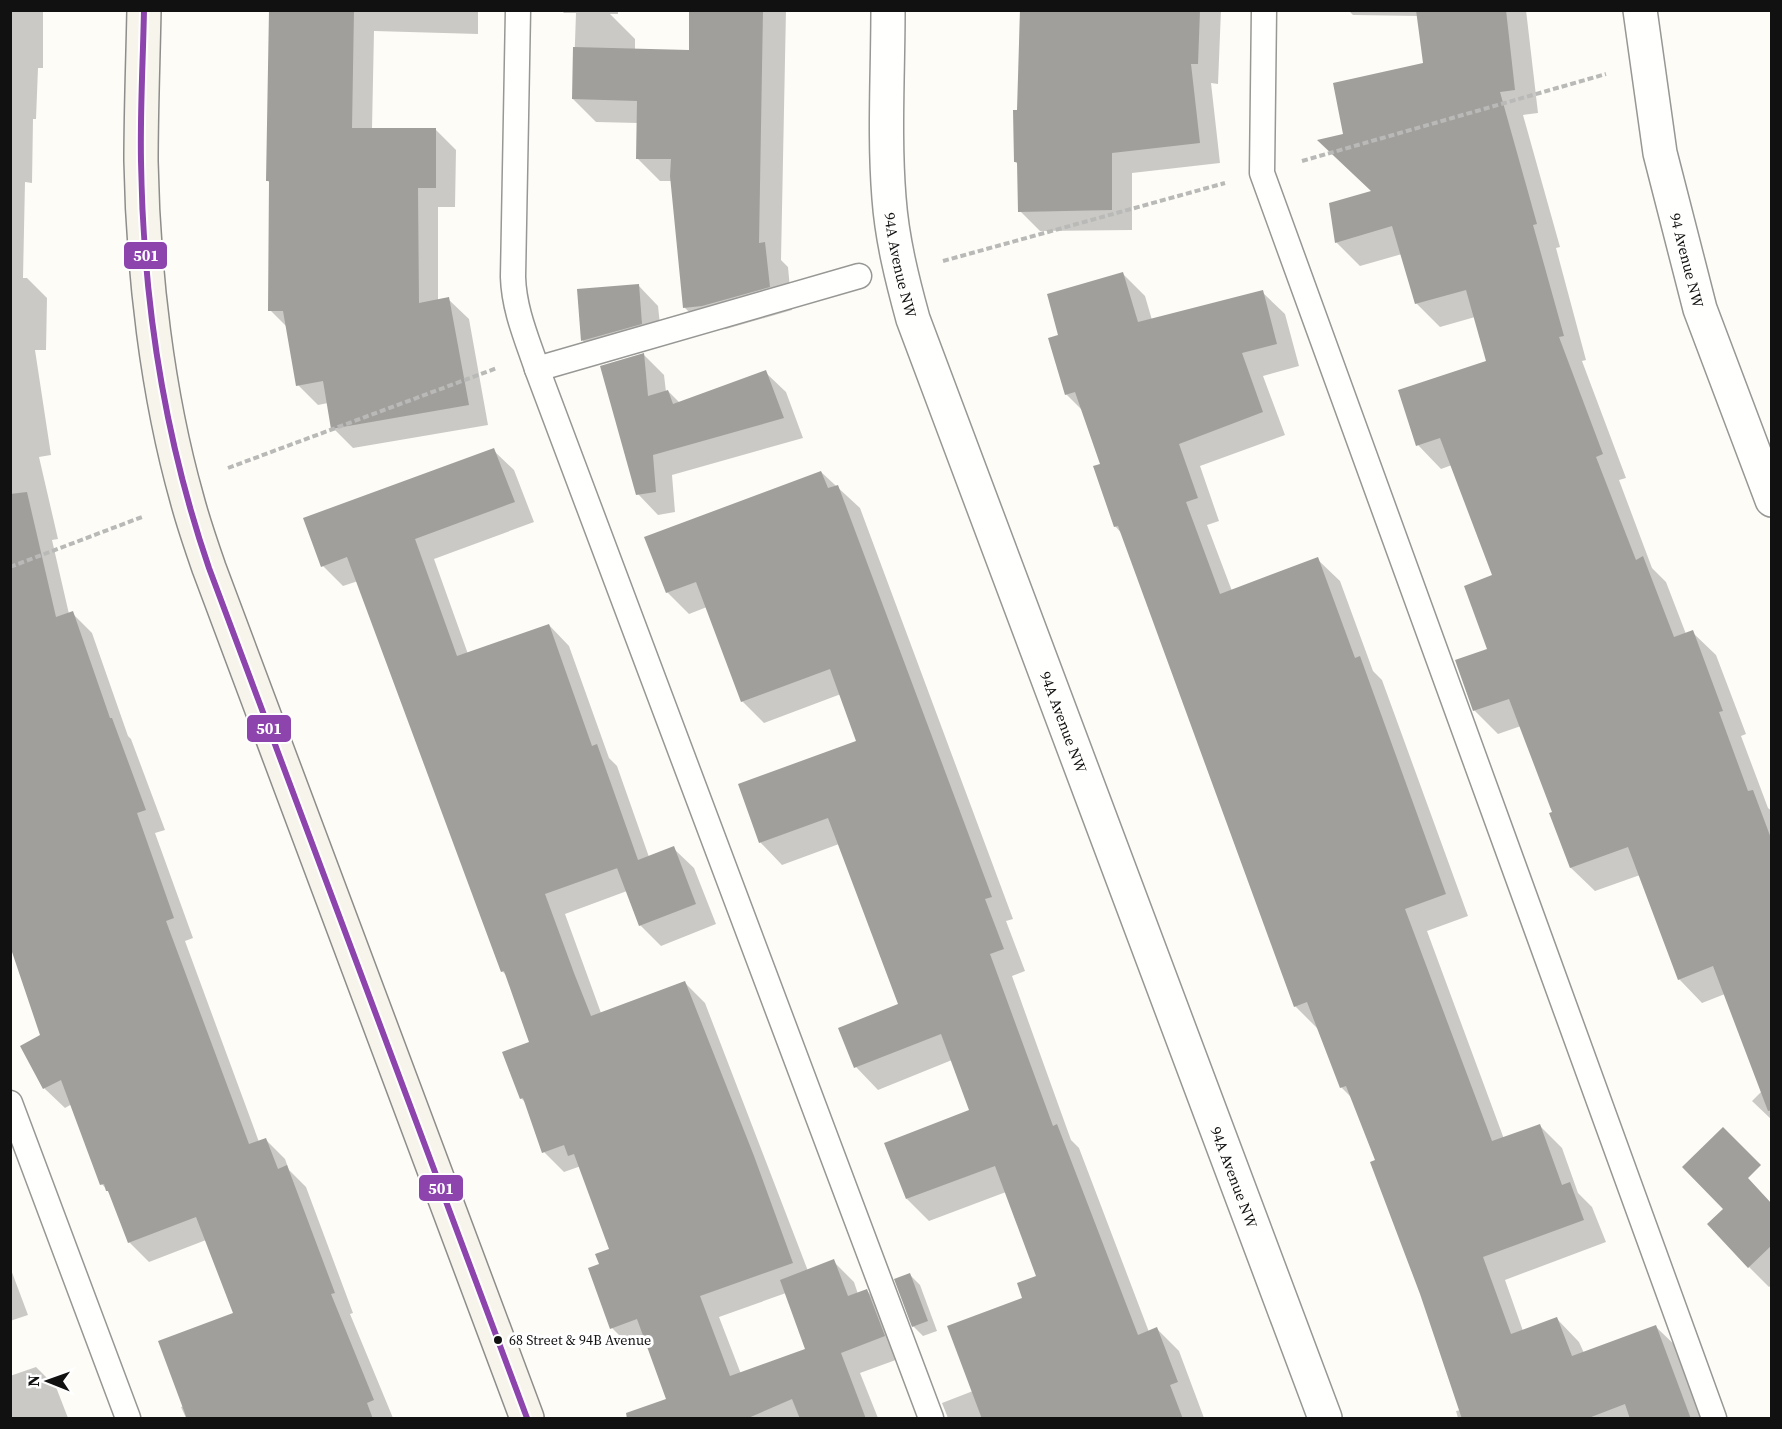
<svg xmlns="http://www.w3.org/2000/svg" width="1782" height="1429" font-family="'Source Serif 4',serif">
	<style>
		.shadow { fill: #0003; fill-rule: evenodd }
		.building { fill: #a19f9c }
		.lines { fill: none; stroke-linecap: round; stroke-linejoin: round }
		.lane-casing { stroke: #979795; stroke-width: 27 }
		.street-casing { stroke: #979795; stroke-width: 36 }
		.secondary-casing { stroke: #8e8d8b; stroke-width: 36 }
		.path { stroke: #b9b9b8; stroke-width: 4; stroke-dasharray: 6 3; stroke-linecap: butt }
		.lane { stroke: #fffffe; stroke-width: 24 }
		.street { stroke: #fffffe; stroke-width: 33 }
		.secondary { stroke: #f6f4eb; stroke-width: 33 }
		.bus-1-casing { stroke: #fff; stroke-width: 10 }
		.bus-1 { stroke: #8e44ad; stroke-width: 6 }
		.bus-dot { fill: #111; stroke: #fff; stroke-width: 2 }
		.labels { text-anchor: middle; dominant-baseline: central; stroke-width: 6; stroke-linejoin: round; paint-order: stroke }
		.bus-label { font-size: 14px; fill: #111; stroke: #fff; text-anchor: start }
		.street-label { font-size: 15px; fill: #111; stroke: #fff }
		.line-badge { stroke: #fff; stroke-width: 2 }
		.badge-label { font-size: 16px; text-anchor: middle; font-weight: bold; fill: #fff }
	</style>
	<rect width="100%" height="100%" fill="#fdfcf7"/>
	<g class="shadow">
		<path d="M10,10h33v58h-5l-2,51h-3l-1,64 -7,-1 -2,96h4l20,20 -1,52h-11l16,105 -12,2 19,82 -6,1 17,74 3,-1 20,20 36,103 3,3 34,91 -10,3 38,105 -8,3 74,201 6,-3 20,20 4,11 17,17 47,126 -3,1 43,104h-207l-5,-11 3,-1 51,-92 -29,-74 -57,22 -20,-20 -18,-47 -9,-11 -30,-80 -7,4 -20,-19 -23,-43 20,-10 -27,-82 -5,-4z"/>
		<path d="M271,10h207v24l-104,-3 -2,98h63l21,21 -1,57h-17v94l10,-2 21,20 19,106 -135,23 -20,-20 -5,-25 -10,2 -20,-20 -10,-57 -18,-18v-127l-2,-2z"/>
		<path d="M561,10h57v4h-8l25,25v11l55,2 1,-42h95l-5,250 7,7 4,43 -66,19 -18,1 -23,-22 -13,-127h-12l-23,-23 1,-35 -42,-1 -23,-23 3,-86h-12z"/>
		<path d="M1020,10h201l-3,74 -7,-1 9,80 -88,10v57l-92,1 -20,-20 -1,-46 -4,-3 4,-51z"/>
		<path d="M1348,10h178l12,103 -15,2 37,132 -4,1 30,112 -4,1 44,117 -7,2 33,88 14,14 20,52 6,-2 24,23 30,79 -5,2 27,72 4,3v309l-20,-19 10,-10 -37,-97 -23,9 -23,-24 -39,-104 -45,16 -24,-23 -20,-54 3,-1 -33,-87 -23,8 -24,-24 15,-60 5,-74 -42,-111 -11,4 -23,-24 70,-83 -13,-45 -35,10 -24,-24 -14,-49 -42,12 -24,-24 37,-50 -28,-57 80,-70 -6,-49 -66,-1z"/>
		<path d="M1123,274l22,22 7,24 110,-28 23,22 14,52 -36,10 22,59 -85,31 19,55 -12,4 25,66 85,-32 23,22 33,90 9,9 86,236 -41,15 77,208 35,-14 23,23 16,45 14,14 14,35 -101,38 18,51 34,-12 22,23 5,11 72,-26 23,22 26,69h-247l-2,-7 5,-1 -84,-249 -24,-62 -12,-12 -23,-58 -23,-23 -172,-471 -8,-9 -13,-61 -19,-54 -17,-17 -6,-58z"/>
		<path d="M638,285l20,21 4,38 -59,17 -20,-20 -5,-51z"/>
		<path d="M644,355l20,20 2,17 2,-1 12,12 85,-31 21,20 17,46 -131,37 3,37 -17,3 -20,-21z"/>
		<path d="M493,450l21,20 20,52 -100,37 34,95 81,-29 20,21 40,112 8,8 32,91 24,-9 21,20 22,56 -55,22 -21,-21 -13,-34 -62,23 36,99 83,-31 21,21 103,268 25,-10 21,21 4,12 9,-3 20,20 17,46 -44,16 18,45h-203l-28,-75 -15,5 -20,-20 -11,-63 10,-15 -30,-84 -17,6 -20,-20 -18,-49 -5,-5 10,-55 -23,-66 -6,-6 -144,-390 -15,5 -20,-20zM786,1293l21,57 -66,24 -22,-57z"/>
		<path d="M821,472l39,36 153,411 -7,2 19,50 -13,5 59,164 8,8 70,184 8,-3 22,22 25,67h-256l-6,-15 31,-12 65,-114 -32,-85 -77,29 -22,-22 64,-88 -19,-51 -74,30 -22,-23 -16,-38 60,-24 -61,-161 -57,21 -22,-23 98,-101 -17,-47 -77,29 -22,-22 -35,-94 -18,7 -22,-22z"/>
		<path d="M1772,1204v81l-3,2 -20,-20z"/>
		<path d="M10,1267l18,48 -18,6z"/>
		<path d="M910,1275l10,10 17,46 -14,5 -10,-10z"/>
		<path d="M36,1367l20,20 12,31h-58v-42z"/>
	</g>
	<g class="building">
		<path d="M269,10h85l-2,118h84v60h-18l1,115 30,-6 20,108 -138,24 -8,-48 -27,5 -13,-75h-15l1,-130h-3z"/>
		<path d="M689,10h74l-4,233 6,-1 5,45 -68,19 -19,2 -13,-132 1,-17h-35l1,-58 -65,-2 1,-52 116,3z"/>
		<path d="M1020,10h180l-2,54h-7l9,79 -88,10v57l-94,2 -1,-50h-3l-1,-52h4z"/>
		<path d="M1416,10h90l9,80 -15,2 37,132 -4,1 31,111 -5,1 44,117 -7,3 40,103 7,-4 31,81 19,-7 30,81 -4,1 29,79 5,-1 19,51v269l-4,1 -55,-145 -35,14 -50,-133 -58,21 -21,-55 3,-1 -43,-113 -36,12 -18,-51 32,-11 -23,-63 28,-11 -52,-137 -24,8 -18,-56 88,-29 -20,-71 -51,14 -23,-78 -57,17 -6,-40 42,-12 -54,-51 26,-6 -10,-51 90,-20z"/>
		<path d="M1123,272l15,50 125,-32 14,54 -35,9 21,59 -84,32 19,54 -12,4 34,92 98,-37 37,101 5,-2 86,238 -41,15 87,232 48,-17 22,61 8,-3 14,38 -101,37 28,77 46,-17 15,39 84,-31 35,94h-61l-5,-15 -39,15h-124l-42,-125 -50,-132 5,-2 -29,-74 -6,2 -33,-86 -13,5 -176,-481 -4,1 -21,-61 7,-2 -25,-72 -10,3 -17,-57 10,-3 -11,-41z"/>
		<path d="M639,284l3,40 -61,17 -4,-52z"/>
		<path d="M644,353l4,43 20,-6 5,14 93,-34 18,48 -131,37 3,37 -20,3 -36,-129z"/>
		<path d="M494,448l21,54 -100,37 42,117 92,-32 43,122 5,-2 41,116 36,-14 22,58 -57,22 -22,-58 9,-3 -81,29 29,79 17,43 94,-35 69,175 39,107 -93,33 30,80 75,-27 -25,-69 54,-21 14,37 19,-7 18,47 -44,17 25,66h-66l-8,-20 -46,20h-119l-1,-6 40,-14 -29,-80 -27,10 -22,-61 11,-4 -4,-10 14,-5 -35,-95 -6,2 -4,-11 -22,8 -19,-55 -3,1 -18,-47 27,-10 -25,-71 -3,1 -154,-415 -26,10 -18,-49z"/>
		<path d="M821,471l7,17 10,-3 154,412 -7,2 19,50 -14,5 63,172 4,-2 81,211 19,-8 21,55 -8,3 13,34h-201l-35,-93 75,-28 -5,-15 19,-7 -41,-110 -89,33 -22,-56 85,-33 -28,-76 -87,34 -16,-40 60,-24 -70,-186 -69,25 -21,-59 118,-43 -26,-72 -89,33 -45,-120 -30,11 -22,-56z"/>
		<path d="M27,492l29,125 17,-6 37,107h2l34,92 -9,3 37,105 -8,3 83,223 17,-6 12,31 9,-4 48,128 -4,1 43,106 -7,3 6,16h-186l-29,-78 75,-28 -37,-96 -68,26 -20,-52h-2l-2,-7 -4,1 -39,-105 -18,9 -23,-43 20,-11 -30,-89v-452z"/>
		<path d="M1723,1127l38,38 -13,13 24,26v41l-24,23 -41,-44 16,-15 -41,-42z"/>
		<path d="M910,1273l18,48 -16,6 -18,-48z"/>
	</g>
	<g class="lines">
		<defs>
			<g id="lane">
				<path d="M518,10l-5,267c1,33 14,62 24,92l394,1049"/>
				<path d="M1264,10l-2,163 452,1245"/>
				<path d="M537,369l322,-93"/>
				<path d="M10,1103l118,315"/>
			</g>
			<g id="street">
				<path id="s1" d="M888,10c0,63 -4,126 1,188 3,41 13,81 24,121l412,1099"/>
				<path id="s2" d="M1640,10l20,143 40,156 72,191"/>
			</g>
			<path id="secondary" d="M144,10c-1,51 -3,101 -3,151 2,110 16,232 46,338 6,23 14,46 22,69l318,850"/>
		</defs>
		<use href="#lane" class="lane-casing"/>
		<use href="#street" class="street-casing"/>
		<use href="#secondary" class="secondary-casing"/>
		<g class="path">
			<path d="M1302,161l304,-87"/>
			<path d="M943,261l282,-78"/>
			<path d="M228,468l269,-100"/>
			<path d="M10,567l132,-50"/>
		</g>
		<use href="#lane" class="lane"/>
		<use href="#street" class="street"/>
		<use href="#secondary" class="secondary"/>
		<defs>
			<path id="bus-1" d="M144,10c-1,51 -4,101 -3,151 2,138 23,276 68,407l318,850"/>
		</defs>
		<use href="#bus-1" class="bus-1-casing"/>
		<use href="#bus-1" class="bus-1"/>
	</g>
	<circle class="bus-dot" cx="498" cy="1340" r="5"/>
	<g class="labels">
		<g class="bus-label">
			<text x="509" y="1340">68 Street &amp; 94B Avenue</text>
		</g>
		<g class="street-label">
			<text stroke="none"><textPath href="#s2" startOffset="255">94 Avenue NW</textPath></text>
			<text stroke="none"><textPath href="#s1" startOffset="256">94A Avenue NW</textPath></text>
			<text stroke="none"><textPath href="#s1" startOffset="742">94A Avenue NW</textPath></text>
			<text stroke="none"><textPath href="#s1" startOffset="1228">94A Avenue NW</textPath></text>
		</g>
	</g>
	<g class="line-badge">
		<rect x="123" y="241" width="45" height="29" rx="6" fill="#8e44ad"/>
		<rect x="246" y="714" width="46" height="29" rx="6" fill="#8e44ad"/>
		<rect x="418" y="1174" width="46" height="28" rx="6" fill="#8e44ad"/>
	</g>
	<g class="badge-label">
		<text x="146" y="261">501</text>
		<text x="269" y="734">501</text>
		<text x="441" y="1194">501</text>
	</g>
	<rect width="1782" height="1429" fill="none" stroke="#111111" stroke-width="24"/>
	<g transform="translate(48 1381) rotate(271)" stroke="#ffffff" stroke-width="4.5" paint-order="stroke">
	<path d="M0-4.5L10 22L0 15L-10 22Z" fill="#111111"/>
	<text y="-9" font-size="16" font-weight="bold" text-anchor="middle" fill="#111111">N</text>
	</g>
</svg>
